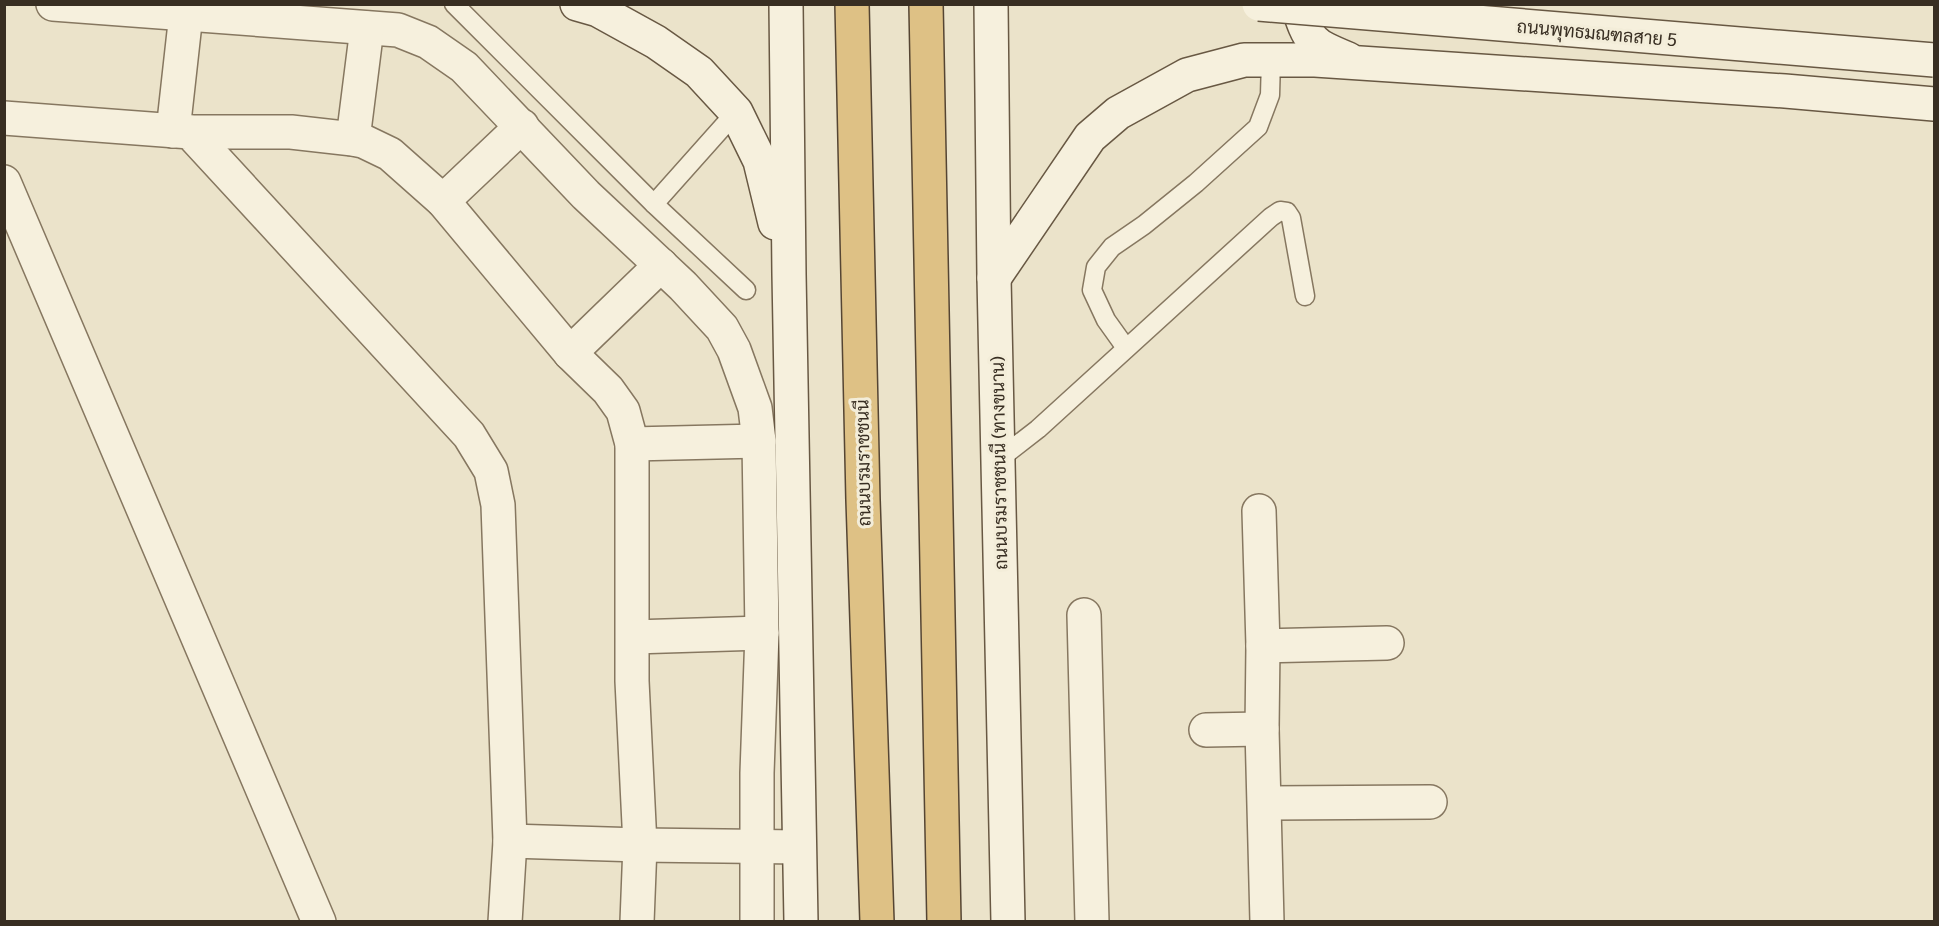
<svg xmlns="http://www.w3.org/2000/svg" width="1939" height="926" font-family="Georgia,Sarabun,serif">
	<style>
		.lines { fill: none; stroke-linecap: round; stroke-linejoin: round }
		.service-casing { stroke: #867760; stroke-width: 21 }
		.minor-casing { stroke: #867760; stroke-width: 36 }
		.secondary-casing { stroke: #685843; stroke-width: 36 }
		.trunk-casing { stroke: #554533; stroke-width: 36 }
		.service { stroke: #f6f0dd; stroke-width: 18 }
		.minor { stroke: #f6f0dd; stroke-width: 33 }
		.secondary { stroke: #f6f0dd; stroke-width: 33 }
		.trunk { stroke: #dec185; stroke-width: 33 }
		.secondary-bridge-casing { stroke: #685843; stroke-width: 36; stroke-linecap: butt }
		.secondary-bridge { stroke: #f6f0dd; stroke-width: 33 }
		.labels { text-anchor: middle; dominant-baseline: central; stroke-width: 6; stroke-linejoin: round; paint-order: stroke }
		.street-label { font-size: 18px; fill: #382e22; stroke: #f3edd9 }
	</style>
	<rect width="100%" height="100%" fill="#ebe3ca"/>
	<g class="lines">
		<defs>
			<g id="service">
				<path d="M454,4l200,200 92,86"/>
				<path d="M654,204l82,-92"/>
				<path d="M1126,348l-20,-28 -14,-30 4,-23 16,-20 32,-22 52,-42 62,-56 12,-32 1,-35"/>
				<path d="M998,460l40,-31 233,-212 9,-6 7,1 4,6 14,78"/>
			</g>
			<g id="minor">
				<path d="M53,4l345,26 30,12 36,25 122,128 97,91 39,42 12,22 21,58 4,33 3,192 -5,140v149"/>
				<path d="M4,118l186,14 279,303 22,36 7,34 12,336 -5,81"/>
				<path d="M173,131l13,-117"/>
				<path d="M190,132h101l62,7 10,2 27,13 53,47 127,152 38,37 15,21 9,33v237l8,164 -3,77"/>
				<path d="M353,139l14,-111"/>
				<path d="M4,182l315,740"/>
				<path d="M443,201l79,-75"/>
				<path d="M570,353l91,-88"/>
				<path d="M632,444l127,-3"/>
				<path d="M1259,511l4,135 -1,83 5,193"/>
				<path d="M1084,615l8,307"/>
				<path d="M633,637l129,-4"/>
				<path d="M1263,646l124,-3"/>
				<path d="M1206,730l56,-1"/>
				<path d="M1265,803l165,-1"/>
				<path d="M510,841l130,4 159,2"/>
			</g>
			<g id="secondary">
				<path d="M577,4l21,6 58,32 43,30 37,40 24,49 15,62"/>
				<path d="M786,4l3,270 12,648"/>
				<path d="M991,4l3,274 14,644"/>
				<path d="M1297,4c13,39 13,39 51,55"/>
				<path d="M994,278l96,-141 28,-24 69,-38 57,-15h71l470,31 149,13"/>
			</g>
			<g id="trunk">
				<path d="M852,4l11,496 14,422"/>
				<path d="M926,4l18,918"/>
			</g>
		</defs>
		<use href="#service" class="service-casing"/>
		<use href="#minor" class="minor-casing"/>
		<use href="#secondary" class="secondary-casing"/>
		<use href="#trunk" class="trunk-casing"/>
		<use href="#service" class="service"/>
		<use href="#minor" class="minor"/>
		<use href="#secondary" class="secondary"/>
		<use href="#trunk" class="trunk"/>
		<defs>
			<path id="secondary-bridge" d="M1259,4l675,56"/>
		</defs>
		<use href="#secondary-bridge" class="secondary-bridge-casing"/>
		<use href="#secondary-bridge" class="secondary-bridge"/>
	</g>
	<g class="labels">
		<g class="street-label">
			<text transform="translate(1597 32) rotate(5)">ถนนพุทธมณฑลสาย 5</text>
			<text transform="translate(862 463) rotate(-91)">ถนนบรมราชชนนี</text>
			<text transform="translate(998 463) rotate(-91)">ถนนบรมราชชนนี (ทางขนาน)</text>
		</g>
	</g>
	<rect width="1939" height="926" fill="none" stroke="#382e22" stroke-width="12"/>
</svg>
